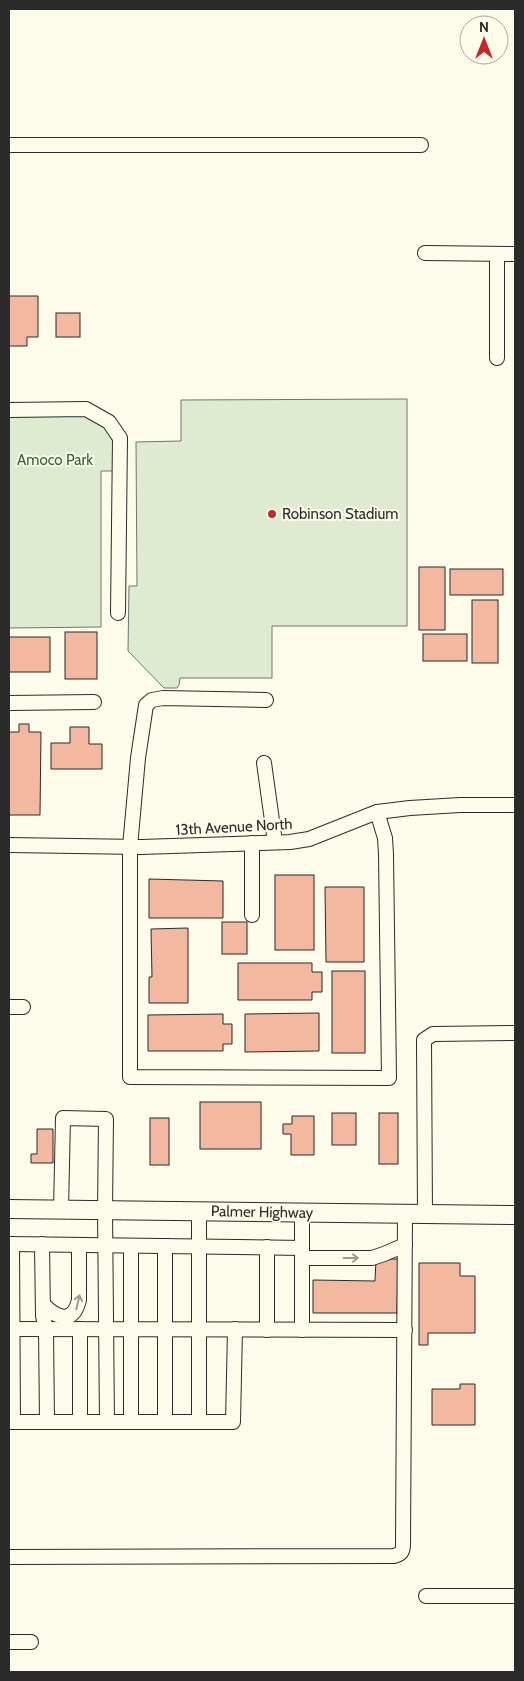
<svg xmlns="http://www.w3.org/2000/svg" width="524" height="1681" font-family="Cabin,sans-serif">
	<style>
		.green { fill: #deebd1; stroke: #74746e }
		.building { fill: #f2b8a0; stroke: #2b2b2b }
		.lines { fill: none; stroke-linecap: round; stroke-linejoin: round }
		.minor-casing { stroke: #2b2b2b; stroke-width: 16 }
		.major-casing { stroke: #2b2b2b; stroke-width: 20 }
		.minor { stroke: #fdfbea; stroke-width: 14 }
		.major { stroke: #fdfbea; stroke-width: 18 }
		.oneway { stroke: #9e9d94 }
		.poi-dot { fill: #c62828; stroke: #fdfbea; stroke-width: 2 }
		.labels { text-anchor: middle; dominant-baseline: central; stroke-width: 4; stroke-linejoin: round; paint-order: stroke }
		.park-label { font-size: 15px; fill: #34623c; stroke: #fdfbea }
		.poi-label { font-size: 15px; fill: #2b2b2b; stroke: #fdfbea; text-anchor: start }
		.street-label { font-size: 15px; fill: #2b2b2b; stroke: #fdfbea }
	</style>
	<rect width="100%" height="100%" fill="#fdfbea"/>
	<g class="green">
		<path d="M407,399v227h-135v52h-92l-1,7 -2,3h-13l-36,-37 1,-65h8l-1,-144 45,-1v-41z"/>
		<path d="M9,415l78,1 14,6 8,11 6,13v25h-14v156l-92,1z"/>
	</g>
	<g class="building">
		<path d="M9,296h29v41h-11v9h-18z"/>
		<rect x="56" y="313" width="24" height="24"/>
		<rect x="419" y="567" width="26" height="63"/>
		<rect x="450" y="569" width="53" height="26"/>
		<rect x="472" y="600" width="26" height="63"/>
		<rect x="65" y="632" width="32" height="47"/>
		<rect x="423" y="634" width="44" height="27"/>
		<rect x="9" y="637" width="41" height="35"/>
		<path d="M19,724h10v8h12l-1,83h-31v-83h10z"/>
		<path d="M70,727h19v17h13v25h-51v-26h19z"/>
		<rect x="275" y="875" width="39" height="75"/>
		<path d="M149,879l74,2v37h-74z"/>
		<path d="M325,887h39v75h-38z"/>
		<rect x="222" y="922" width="25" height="32"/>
		<path d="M188,928v75h-39v-26h3l-1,-48z"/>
		<path d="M238,963h74v9h10v20h-10v8h-74z"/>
		<rect x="332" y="971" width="33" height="82"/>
		<path d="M319,1013v38l-74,1v-38z"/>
		<path d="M223,1014v10h9v20h-9v7h-75v-36z"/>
		<rect x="200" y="1102" width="61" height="47"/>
		<rect x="332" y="1113" width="24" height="32"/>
		<rect x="379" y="1113" width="19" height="51"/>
		<path d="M292,1116h22v39h-23v-21h-8v-10h9z"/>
		<rect x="150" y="1118" width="19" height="47"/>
		<path d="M37,1129h16v34h-22v-9h6z"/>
		<path d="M376,1259h22l-1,54h-84v-33l62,1z"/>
		<path d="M419,1263h41v13h15v57h-47v12h-9z"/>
		<path d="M460,1384h15v41h-43v-36h28z"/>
	</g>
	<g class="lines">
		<defs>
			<g id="minor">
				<path d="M9,145h412"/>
				<path d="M425,253l90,1"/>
				<path d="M497,358v-104"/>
				<path d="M9,410l77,-1 23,13 11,16 -2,175"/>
				<path d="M266,700l-103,-2 -11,2 -6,5 -8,53 -8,89v230l259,1 -3,-224 -1,-16 -8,-26"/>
				<path d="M9,703l85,-1"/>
				<path d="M264,763l11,79"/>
				<path d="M252,843v72"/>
				<path d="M9,845l132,2 149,-5 19,-3 68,-27 33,-4 50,-3h55"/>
				<path d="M9,1007h14"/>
				<path d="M61,1210l2,-92 43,1 -1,91 2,212"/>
				<path d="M199,1211v211"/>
				<path d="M302,1213v117"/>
				<path d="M425,1214l-1,-174 9,-6 82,-1"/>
				<path d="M9,1244l293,4"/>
				<path d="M12,1244l1,178"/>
				<path d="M42,1244l1,72 3,13 1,93"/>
				<path d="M131,1246v176"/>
				<path d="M165,1246v176"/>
				<path d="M267,1247v83"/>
				<path d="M302,1258h70l12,-4 21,-9"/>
				<path d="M43,1304c13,14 30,21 36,-4v-55"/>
				<path d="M9,1329l396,1"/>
				<path d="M80,1329v93"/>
				<path d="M9,1422h224l2,-93"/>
				<path d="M9,1557l385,-1c7,-2 9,-4 9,-12l2,-330"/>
				<path d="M426,1596h89"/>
				<path d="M9,1642h22"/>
			</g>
			<path id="major" d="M9,1209l506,6"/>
		</defs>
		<use href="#minor" class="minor-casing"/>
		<use href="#major" class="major-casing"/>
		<use href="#minor" class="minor"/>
		<use href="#major" class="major"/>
	</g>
	<defs><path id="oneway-shaft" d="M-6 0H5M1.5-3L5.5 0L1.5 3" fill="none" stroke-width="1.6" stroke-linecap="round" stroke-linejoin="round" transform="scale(1.25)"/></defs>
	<g class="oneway">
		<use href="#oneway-shaft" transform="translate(351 1258)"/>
		<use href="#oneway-shaft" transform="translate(78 1302) rotate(-77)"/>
	</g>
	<circle class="poi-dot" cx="272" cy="514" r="5"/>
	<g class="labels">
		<g class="park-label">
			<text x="55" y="460">Amoco Park</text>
		</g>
		<g class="poi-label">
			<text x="282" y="514">Robinson Stadium</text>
		</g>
		<g class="street-label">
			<text transform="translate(234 827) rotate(-3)">13th Avenue North</text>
			<text transform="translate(262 1212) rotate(1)">Palmer Highway</text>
		</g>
	</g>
	<rect width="524" height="1681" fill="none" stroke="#2b2b2b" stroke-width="20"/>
	<g transform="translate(484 40)"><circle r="24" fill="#fdfbea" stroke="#a9a89e"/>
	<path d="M0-4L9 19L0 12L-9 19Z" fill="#c62828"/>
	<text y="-8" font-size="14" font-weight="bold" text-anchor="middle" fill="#2b2b2b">N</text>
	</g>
</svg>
